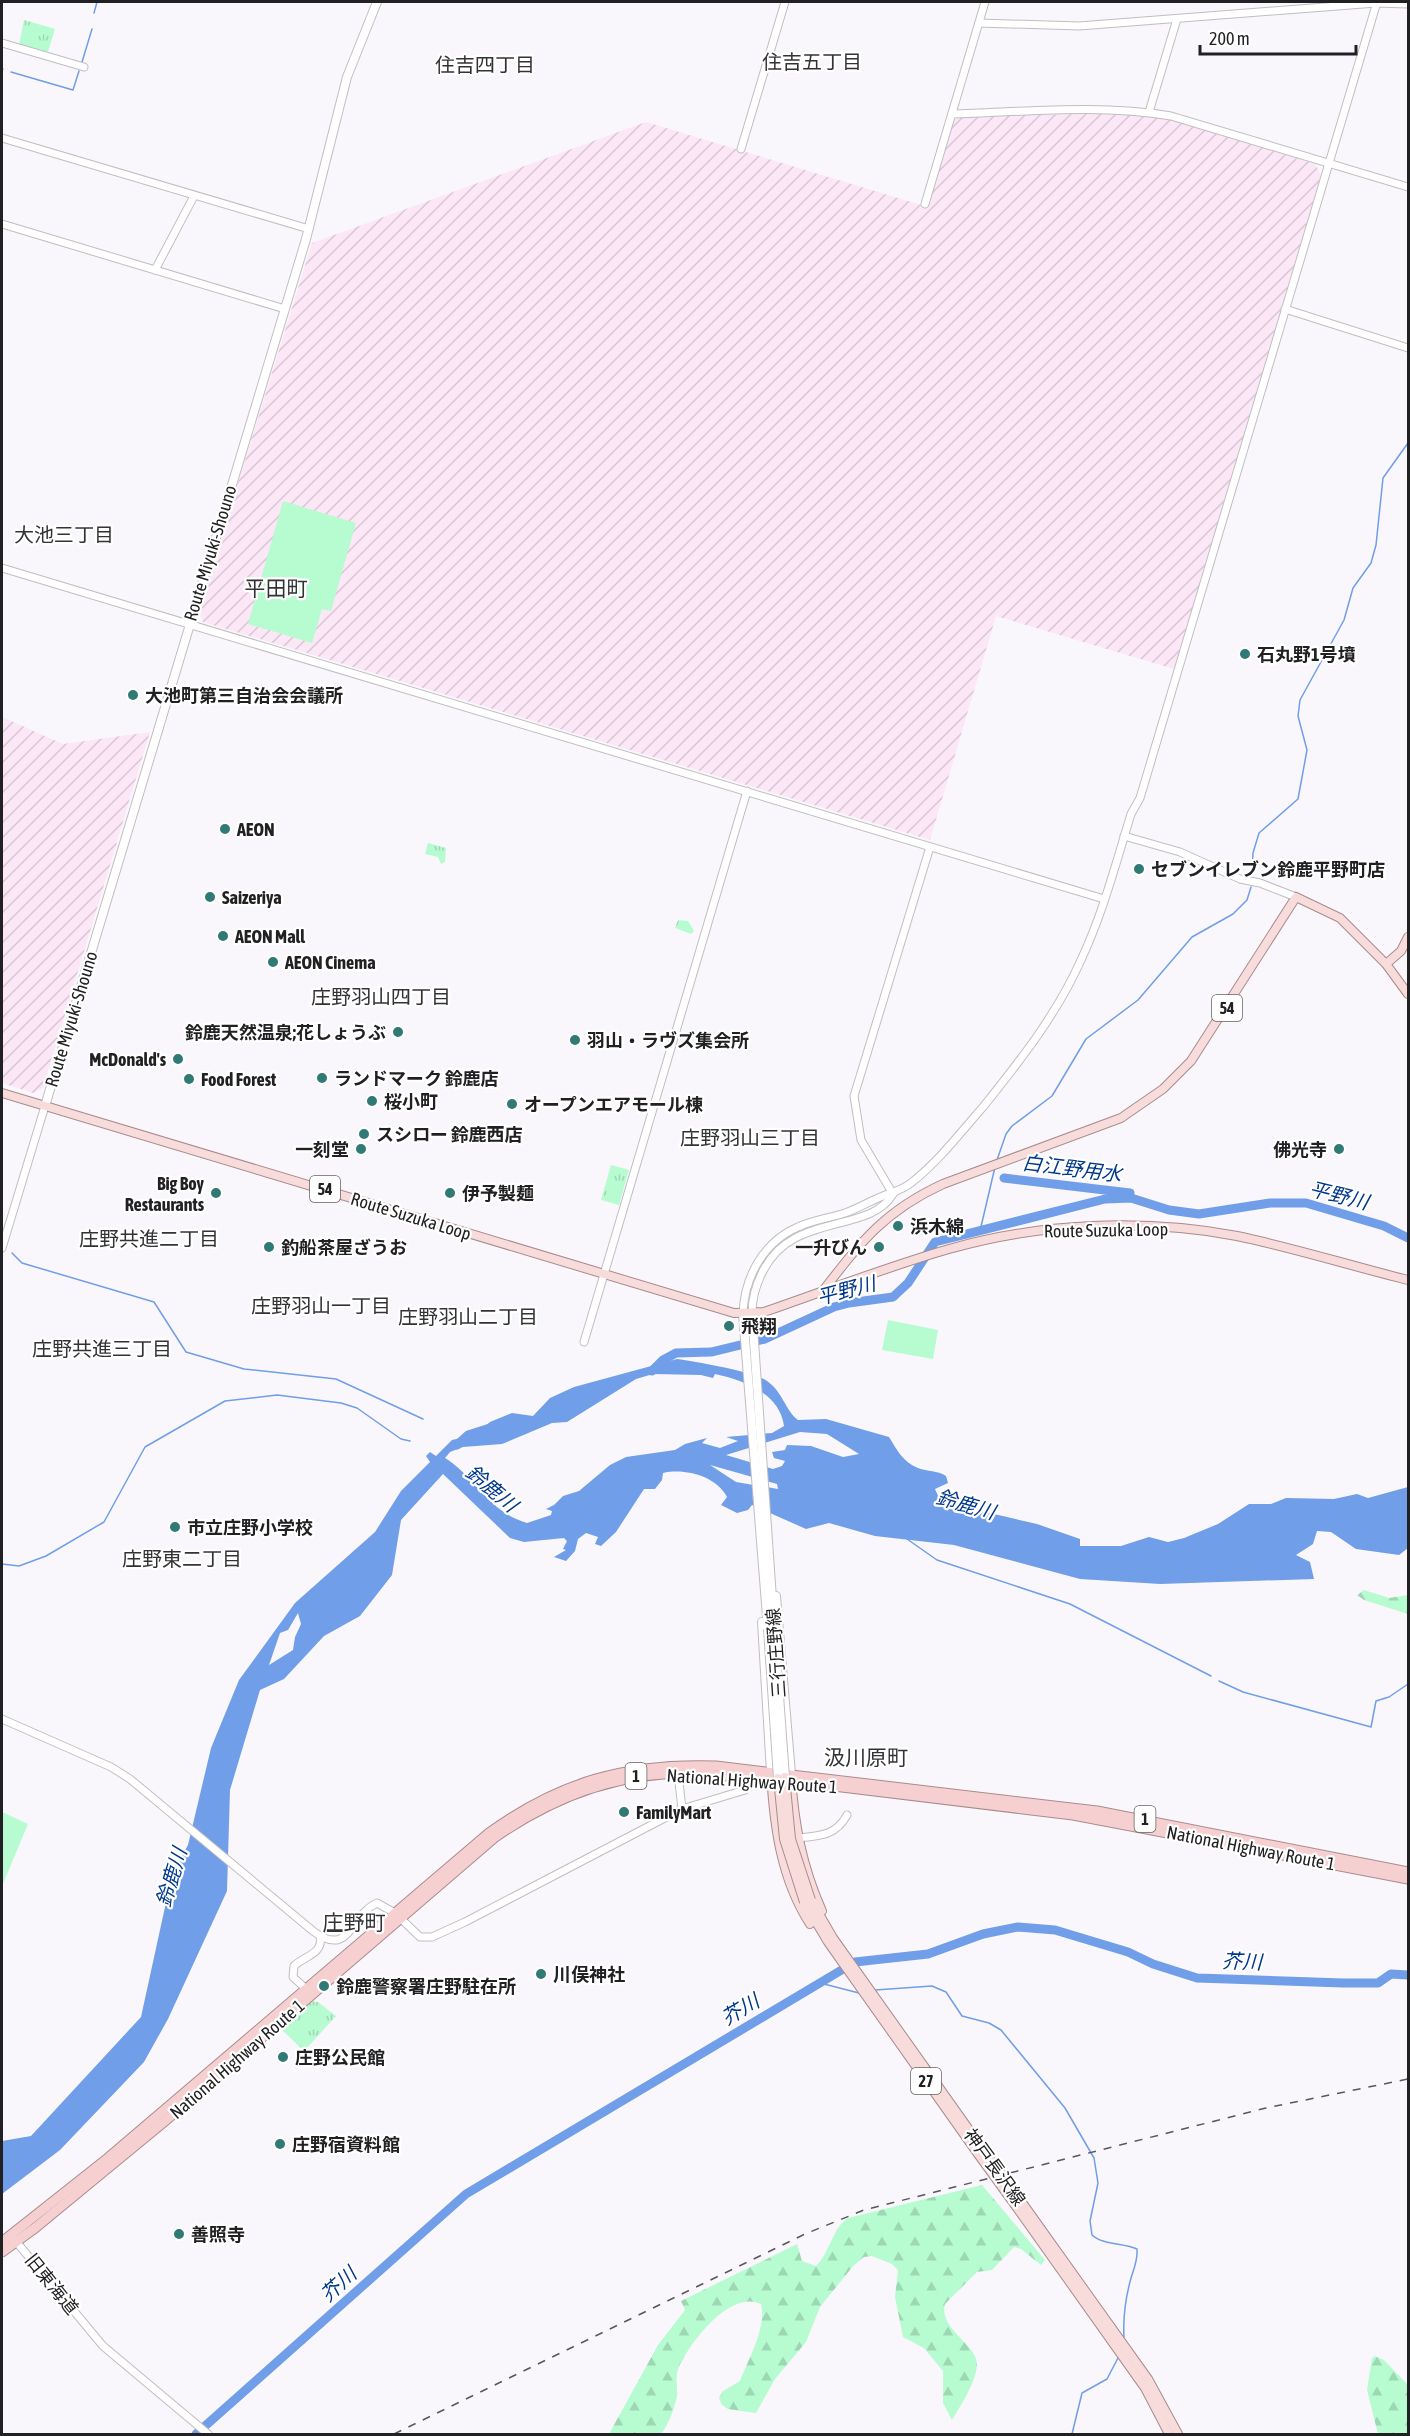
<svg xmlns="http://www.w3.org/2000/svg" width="1410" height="2436" font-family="'Asap Condensed','Noto Sans JP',sans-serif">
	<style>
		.industrial { fill: url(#industrial-furrows) }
		.green { fill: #b7fbd1 }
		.forest { fill: url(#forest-firs) }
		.park { fill: url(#park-tufts) }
		.water { fill: #709ee8; fill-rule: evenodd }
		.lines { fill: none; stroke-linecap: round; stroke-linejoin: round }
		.stream { stroke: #709ee8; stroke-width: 1.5 }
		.river { stroke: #709ee8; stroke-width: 9 }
		.tertiary-casing { stroke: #c0bec2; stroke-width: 9 }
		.secondary-casing { stroke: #c0bec2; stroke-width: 10 }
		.primary-casing { stroke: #aa8b8c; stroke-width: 10 }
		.trunk-casing { stroke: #aa8b8c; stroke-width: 11 }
		.tertiary { stroke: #fff; stroke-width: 7 }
		.secondary { stroke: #fff; stroke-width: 8 }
		.primary { stroke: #f8dcdc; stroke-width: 8 }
		.trunk { stroke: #f6d0d0; stroke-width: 9 }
		.rail { stroke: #59575a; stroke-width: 1.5; stroke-dasharray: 8 8; stroke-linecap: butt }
		.secondary-bridge-casing { stroke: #c0bec2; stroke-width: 10; stroke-linecap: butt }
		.primary-bridge-casing { stroke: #aa8b8c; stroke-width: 10; stroke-linecap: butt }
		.secondary-bridge { stroke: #fff; stroke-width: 8 }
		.primary-bridge { stroke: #f8dcdc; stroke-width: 8 }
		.poi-dot { fill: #307975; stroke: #fff; stroke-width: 2 }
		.labels { text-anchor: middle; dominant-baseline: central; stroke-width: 4.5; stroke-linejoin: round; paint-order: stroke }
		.shield { fill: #fff; stroke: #646364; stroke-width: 1.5 }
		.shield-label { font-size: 16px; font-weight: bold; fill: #212022 }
		.street-label { font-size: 18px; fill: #212022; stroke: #fff }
		.poi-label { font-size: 18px; font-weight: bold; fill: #212022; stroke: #fff; text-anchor: start }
		.neighbourhood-label { font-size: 20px; fill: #333235; stroke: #fff }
		.water-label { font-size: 20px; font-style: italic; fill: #00388d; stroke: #fff }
		.quarter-label { font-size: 21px; fill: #333235; stroke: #fff }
	</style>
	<defs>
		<pattern id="industrial-furrows" width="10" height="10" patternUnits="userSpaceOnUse" patternTransform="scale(1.5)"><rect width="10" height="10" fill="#fce7f6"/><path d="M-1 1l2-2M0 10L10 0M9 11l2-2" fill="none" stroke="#d8c6d3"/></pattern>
		<pattern id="forest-firs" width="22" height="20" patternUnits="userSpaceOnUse" patternTransform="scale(1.5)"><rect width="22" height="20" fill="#b7fbd1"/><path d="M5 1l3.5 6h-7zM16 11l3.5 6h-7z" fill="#9dd7b3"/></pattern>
		<pattern id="park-tufts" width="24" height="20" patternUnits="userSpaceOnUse" patternTransform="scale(1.5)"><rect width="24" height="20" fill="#b7fbd1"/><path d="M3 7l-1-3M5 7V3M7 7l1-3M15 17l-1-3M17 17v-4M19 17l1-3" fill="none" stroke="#9dd7b3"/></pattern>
	</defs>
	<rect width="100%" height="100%" fill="#f9f7fc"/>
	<g class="industrial">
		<path d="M1124,113l47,6 144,45 6,11 -147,494 -178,-53 -66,224 -727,-218 -3,-8 10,-40 102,-331 334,-121 282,85 26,-87 4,-3z"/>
		<path d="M2,717l61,27 87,-12 -107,356 -10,5 -31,-10z"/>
	</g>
	<g class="green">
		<path d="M283,501l73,22 -25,88 -9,-2 -10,34 -64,-19z"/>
		<path d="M888,1320l50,10 -5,29 -51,-9z"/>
		<path d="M2,1812l26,12 -26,62z"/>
	</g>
	<g class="forest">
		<path d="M1364,1590l25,8 19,-3v19l-44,-14 -7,-5z"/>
		<path d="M982,2185l63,75 -4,5 -20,-16 -7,-2 -22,23 -15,2 -32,32c-7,25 33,41 32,61 -1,17 -16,40 -25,55l-9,-17v-32l-19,-23 -21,-11 -8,-40 3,-27 -6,-6 -20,-8 -8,1 -10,8 -34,42 -14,35 -31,37 -19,34 -28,-4 -6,-4 -3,-7 4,-7 17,-10c8,-21 27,-54 21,-77 -31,-15 -72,39 -83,65 -3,8 0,19 -1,27 -3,13 -8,28 -16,38h-52l49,-89 27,-35 -4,-9 116,-57 5,17 14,5c14,-13 16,-38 32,-48z"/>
		<path d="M1375,2356l9,4 24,25v49h-30l-11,-44 5,-32z"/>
	</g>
	<g class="park">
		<path d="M24,20l31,9 -7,23 -29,-7z"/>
		<path d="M428,843l18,5 -1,14 -4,2 -3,-7 -13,-3z"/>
		<path d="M678,920l10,1 6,10 -3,3 -16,-6z"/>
		<path d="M611,1165l18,5 -10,35 -18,-5z"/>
		<path d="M310,2001l8,1 18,14 -30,33h-4l-21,-20z"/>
	</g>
	<path class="water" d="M677,1359c20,3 75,12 90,22 16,11 18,29 31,39l28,-1 63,18c8,13 14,25 29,31 10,4 19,2 28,8l2,7 -13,6 5,11 22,13 23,-1 52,12 43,15v7h41l28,-9 19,5 16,-4 34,-14 31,-20h22l15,-6 48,1 23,-5 11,4 40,-11v61l-9,7 -43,-6 -25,-17 -14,-1 -4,13 -17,11 14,7 4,17 -154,5 -80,-5 -126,-34 -79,-9 -46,-13 -23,6 -54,-24 -4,5 -11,3 -16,-8 6,-8c-11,-21 -42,-29 -64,-24l-1,7 -7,9h-11l-28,43 -15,14 -6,-2 3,-7 -12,-4 -8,6 -3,12 -9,10 -12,-4 12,-7 -3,-1 4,-8 -3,-3 -40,4 -14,-4 -67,-64 -42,46 -9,55 -32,41 -36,20 -40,43 -24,11 -30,100 -3,101 -59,128 -24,43 -84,88 -58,44v-53l29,-5 110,-119 31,-142 16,-30 23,-97 28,-68 56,-77 80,-71 26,-41 29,-29 -4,-6 4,-4 6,4 16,-16 22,-5 16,-13 22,-9 21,3 17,-18 24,-11zM653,1374l48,1 12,3 2,-4c28,6 65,19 69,52l-12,7 -46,4 12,4 -18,7 -18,-5 5,-5 -22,6 -10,6 -49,7 -16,8 -31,26 -16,5 -9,9 -8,4 6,2 -1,4 -24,8c-39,-11 -51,-46 -82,-65l5,-6 13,-5 39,-3 50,-21 15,-1 69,-43zM800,1432l27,2 32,20 -16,3 -32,-11 -24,-1 -2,5 -13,2 2,6 11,3 -3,5 -9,3 -47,-14zM710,1465l67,19 1,5 -42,-7zM298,1613l3,11 -6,13 -2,13 -24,15 11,-32 8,-3z"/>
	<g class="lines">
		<g class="stream">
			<path d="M94,13l3,-11"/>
			<path d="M82,62l10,-33"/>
			<path d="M2,69h1"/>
			<path d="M11,72l62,18 6,-19"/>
			<path d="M1252,874l1,-21 6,-20 39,-34 9,-49 -9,-34 2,-16 44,-80 9,-32 18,-25 5,-18 7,-67 25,-35"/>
			<path d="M997,1160l9,-26 6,-8 40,-30 34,-57 52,-39 54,-63 41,-23 14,-14 4,-13"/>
			<path d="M980,1231l15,-64"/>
			<path d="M12,1253l10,10 132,39 32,50 58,17 92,10 87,40"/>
			<path d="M907,1539l30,21 133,44 141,72"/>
			<path d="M2,1564l17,2 27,-10 58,-34 41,-75 80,-46 52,-6 64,8 16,5 44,31 9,2"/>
			<path d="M1219,1681l24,11 128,35 5,-26 13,-4 19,-13"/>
			<path d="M821,1980l3,4 35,9"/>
			<path d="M875,1990l57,-4 14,6 16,24 27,7 12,7 64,78 29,50 4,25 -8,38 2,14c11,10 31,8 45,14 1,11 -3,19 -6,29 -5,18 -8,41 -7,59"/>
			<path d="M1072,2434l10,-41 25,-14 12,-23"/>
		</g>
		<g class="river">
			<path d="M1004,1178l126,15v3"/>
			<path d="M652,1371l11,-11 13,-7 35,-1 54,-13 69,-32 15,-4 44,-6 15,-14 27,-41 170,-43 26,-1 38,12 30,4 71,-11h36l78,23 24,12"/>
			<path d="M457,1445l11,-10 22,-7"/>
			<path d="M196,2434l270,-240 389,-232 73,-8 55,-20 35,-7 37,3 73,22 25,12 44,14 146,5h35l13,-9 17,1"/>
		</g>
		<defs>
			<g id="tertiary">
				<path d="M979,23l100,3 297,-23 32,1"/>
				<path d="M2,43l82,24"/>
				<path d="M1149,112l28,-93"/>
				<path d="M952,114c72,-2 148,-10 219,2l237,71"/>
				<path d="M2,138l307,91"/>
				<path d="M741,149l44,-147"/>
				<path d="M925,204l60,-202"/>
				<path d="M2,224l283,85"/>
				<path d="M155,270l39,-74"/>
				<path d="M1285,309l123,39"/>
				<path d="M2,568l1102,331"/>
				<path d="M1124,836l56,16 60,27 20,4 36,14"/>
				<path d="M893,1194l-32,-54 -7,-44 76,-249"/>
				<path d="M2,1248l43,-142"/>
				<path d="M752,1313c0,-15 3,-26 10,-40 29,-62 107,-38 131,-79"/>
				<path d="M743,1314c1,-36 20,-72 55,-87 15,-7 32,-9 47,-14 14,-5 25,-12 38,-17 10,-4 19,-6 28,-13 28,-22 49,-50 72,-76 37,-46 74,-93 98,-147 22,-47 35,-97 50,-146l9,-16 237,-796"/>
				<path d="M584,1342l163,-551"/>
				<path d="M2,1719l109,48 19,12 183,152c37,28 37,-16 64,-28l18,10 25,24h12l33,-15 217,-113 63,-19 6,-13"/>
				<path d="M678,1773l4,36"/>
				<path d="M797,1838c22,-2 39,-2 50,-23"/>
				<path d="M306,1989l-13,-12 1,-11c10,-10 30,-12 26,-30"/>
				<path d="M14,2239l89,107 105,88"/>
			</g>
			<g id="secondary">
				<path d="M45,1106l261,-867 41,-162 30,-75"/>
				<path d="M752,1313l22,314"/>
				<path d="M743,1314l25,315"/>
				<path d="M776,1596l15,178"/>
				<path d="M762,1622l9,150"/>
			</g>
			<g id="primary">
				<path d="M1386,964l15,-13 7,-14"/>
				<path d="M2,1093l732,220 30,-1c61,-21 122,-45 185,-63 91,-26 194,-31 288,-13 58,12 114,30 171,44"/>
				<path d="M822,1292c38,-49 62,-81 121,-108l178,-66 42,-29 28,-28 105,-164 44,21 46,46 22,30"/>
				<path d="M771,1773c3,53 10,106 39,151"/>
				<path d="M791,1775c3,49 11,91 31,136"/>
				<path d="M811,1900l22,38 149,210"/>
				<path d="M804,1902l24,40 150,212"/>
				<path d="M1021,2201l127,178 30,55"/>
				<path d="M1015,2205l130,183 24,46"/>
			</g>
			<g id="trunk">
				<path d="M2,2242l106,-84 381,-325c72,-52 139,-70 227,-67l381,45 311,61"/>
				<path d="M2,2252l33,-24 130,-107 329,-283c61,-43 126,-67 201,-65l122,11 256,31 335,64"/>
			</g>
		</defs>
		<use href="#tertiary" class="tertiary-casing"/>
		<use href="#secondary" class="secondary-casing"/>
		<use href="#primary" class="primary-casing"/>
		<use href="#trunk" class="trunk-casing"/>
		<use href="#tertiary" class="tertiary"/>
		<use href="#secondary" class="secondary"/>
		<use href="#primary" class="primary"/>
		<use href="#trunk" class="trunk"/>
		<path class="rail" d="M394,2434l411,-200 59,-24 402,-102 142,-29"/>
		<defs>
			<g id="secondary-bridge">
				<path d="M774,1627l11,150"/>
				<path d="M768,1629l10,149"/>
			</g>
			<g id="primary-bridge">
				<path d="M785,1777l6,62 20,61"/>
				<path d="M778,1778l6,61 20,63"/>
				<path d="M982,2148l39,53"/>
				<path d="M978,2154l37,51"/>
			</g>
		</defs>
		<use href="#secondary-bridge" class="secondary-bridge-casing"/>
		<use href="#primary-bridge" class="primary-bridge-casing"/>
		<use href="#secondary-bridge" class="secondary-bridge"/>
		<use href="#primary-bridge" class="primary-bridge"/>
	</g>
	<g class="poi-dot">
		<circle cx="1245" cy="654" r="6"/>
		<circle cx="133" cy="695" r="6"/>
		<circle cx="225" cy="829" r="6"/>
		<circle cx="1139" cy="869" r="6"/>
		<circle cx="210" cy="897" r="6"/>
		<circle cx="223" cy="936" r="6"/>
		<circle cx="273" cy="962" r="6"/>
		<circle cx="398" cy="1032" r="6"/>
		<circle cx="575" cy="1040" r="6"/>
		<circle cx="178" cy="1059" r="6"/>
		<circle cx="322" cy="1078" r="6"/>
		<circle cx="189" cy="1079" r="6"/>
		<circle cx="372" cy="1101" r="6"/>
		<circle cx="512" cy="1104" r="6"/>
		<circle cx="364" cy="1134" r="6"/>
		<circle cx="361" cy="1149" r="6"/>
		<circle cx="1339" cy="1149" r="6"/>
		<circle cx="216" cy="1193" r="6"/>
		<circle cx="450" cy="1193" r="6"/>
		<circle cx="898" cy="1226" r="6"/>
		<circle cx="269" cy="1247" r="6"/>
		<circle cx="879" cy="1247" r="6"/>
		<circle cx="729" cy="1326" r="6"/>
		<circle cx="175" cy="1527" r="6"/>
		<circle cx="624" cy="1812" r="6"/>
		<circle cx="541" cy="1974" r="6"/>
		<circle cx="324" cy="1986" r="6"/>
		<circle cx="283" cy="2057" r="6"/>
		<circle cx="280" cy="2144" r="6"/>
		<circle cx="179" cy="2234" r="6"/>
	</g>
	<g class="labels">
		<g class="shield">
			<rect x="1212" y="995" width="30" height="26" rx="4.5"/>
			<rect x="310" y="1176" width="30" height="26" rx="4.5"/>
			<rect x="625.5" y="1763" width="21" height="26" rx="4.5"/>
			<rect x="1134.5" y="1806" width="21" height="26" rx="4.5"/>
			<rect x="911" y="2068" width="30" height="26" rx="4.5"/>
		</g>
		<g class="shield-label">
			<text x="1227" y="1008">54</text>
			<text x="325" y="1189">54</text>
			<text x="636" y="1776">1</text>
			<text x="1145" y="1819">1</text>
			<text x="926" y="2081">27</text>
		</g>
		<g class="street-label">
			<text transform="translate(210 553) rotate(-73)">Route Miyuki-Shouno</text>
			<text transform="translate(71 1019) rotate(-73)">Route Miyuki-Shouno</text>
			<text transform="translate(411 1216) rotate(17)">Route Suzuka Loop</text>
			<text transform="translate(1106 1230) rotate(-1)">Route Suzuka Loop</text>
			<text transform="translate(776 1653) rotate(-94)">三行庄野線</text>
			<text transform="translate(752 1781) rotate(4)">National Highway Route 1</text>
			<text transform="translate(1251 1848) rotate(11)">National Highway Route 1</text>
			<text transform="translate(237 2059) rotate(-41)">National Highway Route 1</text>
			<text transform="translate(995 2167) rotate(54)">神戸長沢線</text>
			<text transform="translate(52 2284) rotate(51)">旧東海道</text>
		</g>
		<g class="poi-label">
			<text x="1257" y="654">石丸野1号墳</text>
			<text x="145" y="695">大池町第三自治会会議所</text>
			<text x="237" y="829">AEON</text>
			<text x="1151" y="869">セブンイレブン鈴鹿平野町店</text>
			<text x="222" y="897">Saizeriya</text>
			<text x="235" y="936">AEON Mall</text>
			<text x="285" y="962">AEON Cinema</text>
			<text x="386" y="1032" text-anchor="end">鈴鹿天然温泉;花しょうぶ</text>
			<text x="587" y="1040">羽山・ラヴズ集会所</text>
			<text x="166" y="1059" text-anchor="end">McDonald's</text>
			<text x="334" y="1078">ランドマーク 鈴鹿店</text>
			<text x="201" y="1079">Food Forest</text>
			<text x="384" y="1101">桜小町</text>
			<text x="524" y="1104">オープンエアモール棟</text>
			<text x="376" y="1134">スシロー 鈴鹿西店</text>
			<text x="349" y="1149" text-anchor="end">一刻堂</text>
			<text x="1327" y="1149" text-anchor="end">佛光寺</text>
			<text x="204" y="1183" text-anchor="end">Big Boy<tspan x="204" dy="21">Restaurants</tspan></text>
			<text x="462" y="1193">伊予製麺</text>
			<text x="910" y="1226">浜木綿</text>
			<text x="281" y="1247">釣船茶屋ざうお</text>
			<text x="867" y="1247" text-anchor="end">一升びん</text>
			<text x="741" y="1326">飛翔</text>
			<text x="187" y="1527">市立庄野小学校</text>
			<text x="636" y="1812">FamilyMart</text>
			<text x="553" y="1974">川俣神社</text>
			<text x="336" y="1986">鈴鹿警察署庄野駐在所</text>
			<text x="295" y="2057">庄野公民館</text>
			<text x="292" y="2144">庄野宿資料館</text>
			<text x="191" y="2234">善照寺</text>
		</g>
		<g class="neighbourhood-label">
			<text x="812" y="61">住吉五丁目</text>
			<text x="485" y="64">住吉四丁目</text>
			<text x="64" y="534">大池三丁目</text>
			<text x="381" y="996">庄野羽山四丁目</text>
			<text x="750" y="1137">庄野羽山三丁目</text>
			<text x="149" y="1238">庄野共進二丁目</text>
			<text x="321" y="1305">庄野羽山一丁目</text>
			<text x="468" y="1316">庄野羽山二丁目</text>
			<text x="102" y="1348">庄野共進三丁目</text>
			<text x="182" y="1558">庄野東二丁目</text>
		</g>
		<g class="water-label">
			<text transform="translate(1072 1168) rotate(7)">白江野用水</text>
			<text transform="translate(1339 1195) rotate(14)">平野川</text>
			<text transform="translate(846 1290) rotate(-15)">平野川</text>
			<text transform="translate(492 1488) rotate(40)">鈴鹿川</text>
			<text transform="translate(966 1504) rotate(16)">鈴鹿川</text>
			<text transform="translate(171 1877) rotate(-73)">鈴鹿川</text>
			<text transform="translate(1242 1961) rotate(2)">芥川</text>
			<text transform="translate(740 2009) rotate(-31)">芥川</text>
			<text transform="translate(338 2284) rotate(-42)">芥川</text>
		</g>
		<g class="quarter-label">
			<text x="276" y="588">平田町</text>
			<text x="866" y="1757">汲川原町</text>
			<text x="354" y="1922">庄野町</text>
		</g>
	</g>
	<rect width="1410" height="2436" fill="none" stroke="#212022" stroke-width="6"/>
	<path d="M1200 45v9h156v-9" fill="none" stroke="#212022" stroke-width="3"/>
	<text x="1209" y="45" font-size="18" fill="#212022" stroke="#ffffff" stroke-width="4.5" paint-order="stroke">200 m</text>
</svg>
